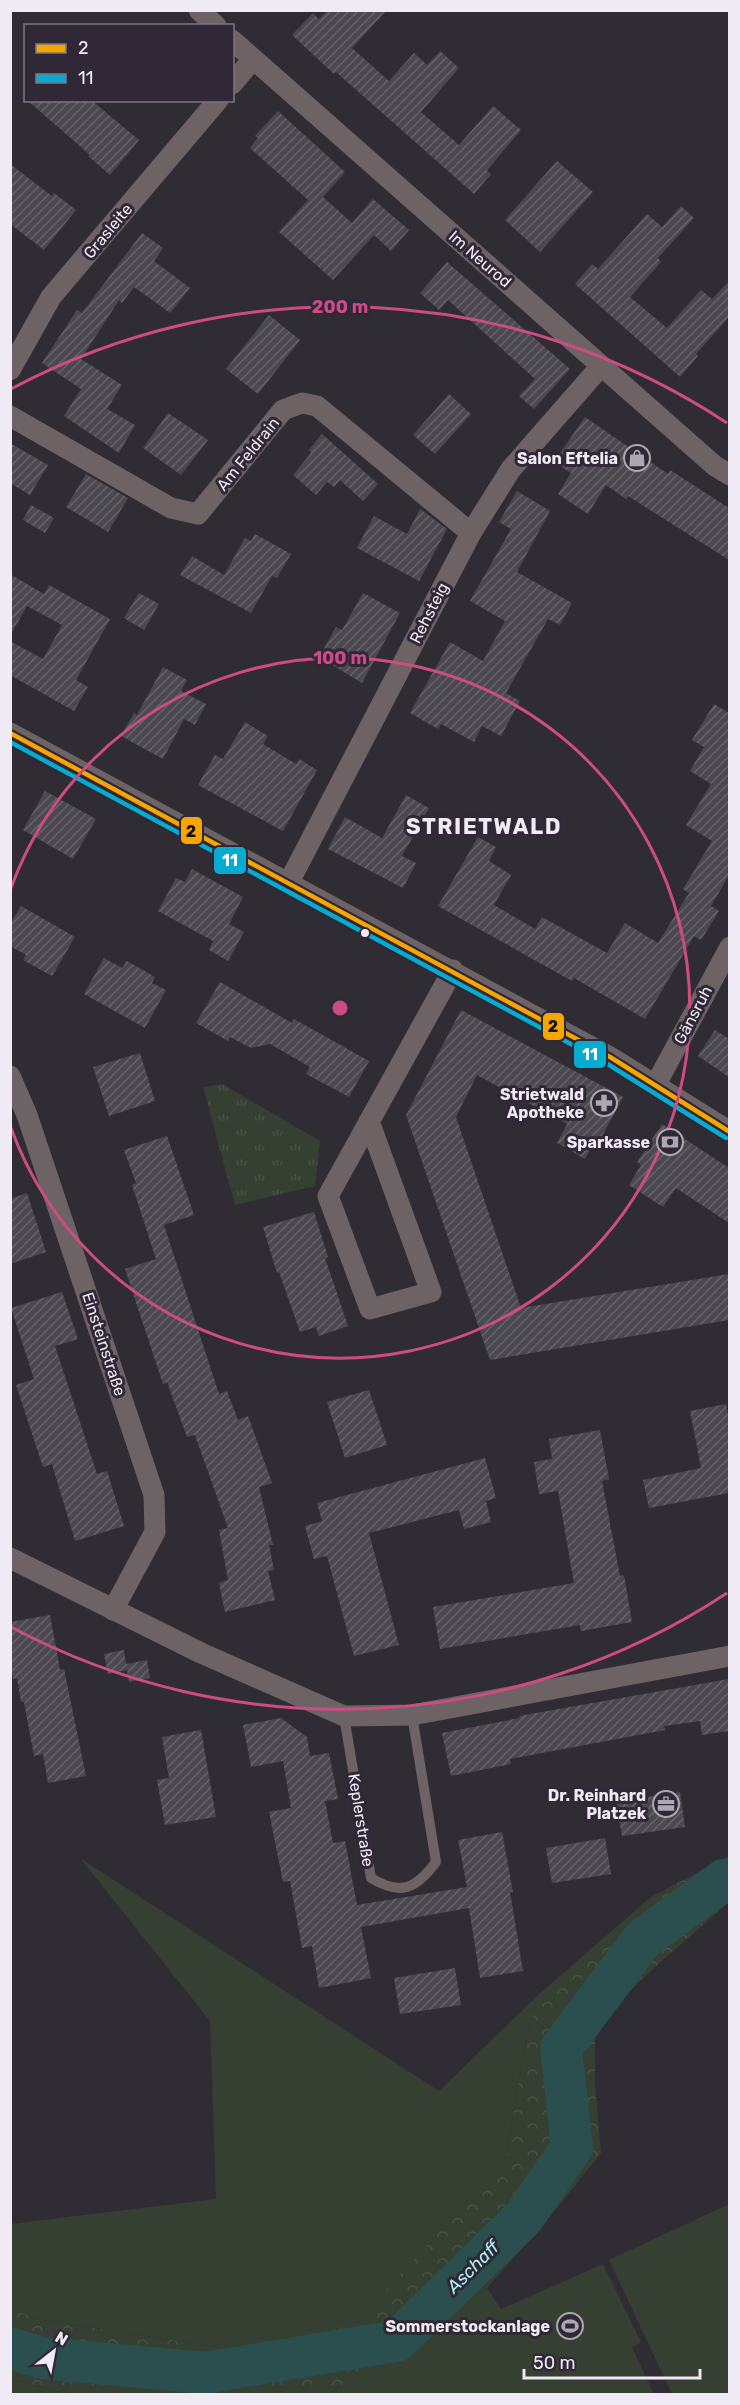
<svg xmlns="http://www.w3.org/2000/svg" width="740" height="2405" font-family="Rubik,sans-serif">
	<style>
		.grass { fill: #353f32 }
		.forest { fill: url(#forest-crowns) }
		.park { fill: url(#park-tufts) }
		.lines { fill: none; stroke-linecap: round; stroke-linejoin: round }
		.river { stroke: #2b4e4e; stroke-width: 42 }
		.building { fill: url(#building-hatch) }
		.service { stroke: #6d6364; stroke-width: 10 }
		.minor { stroke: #6d6364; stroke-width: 21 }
		.bus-1-casing { stroke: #302837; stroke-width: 9 }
		.bus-2-casing { stroke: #302837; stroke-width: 9 }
		.bus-1 { stroke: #f7a600; stroke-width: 4.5 }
		.bus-2 { stroke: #06acd0; stroke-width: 4.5 }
		.ring { fill: none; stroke: #cd4c81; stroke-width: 3 }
		.bus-dot { fill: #efeaf3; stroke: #302837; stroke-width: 2 }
		.labels { text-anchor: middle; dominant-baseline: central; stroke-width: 6; stroke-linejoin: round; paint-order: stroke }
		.street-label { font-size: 16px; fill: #efeaf3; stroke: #302837 }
		.poi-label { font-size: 16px; font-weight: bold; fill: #efeaf3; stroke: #302837; text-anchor: end }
		.water-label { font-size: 18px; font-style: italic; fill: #a7f2f2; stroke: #302837 }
		.district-label { font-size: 22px; font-weight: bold; letter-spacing: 1.5px; fill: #efeaf3; stroke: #302837 }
		.centre { fill: #cd4c81; stroke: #302837; stroke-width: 3 }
		.ring-label { font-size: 18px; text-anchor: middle; font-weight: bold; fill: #cd4c81; stroke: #302837; stroke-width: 6; stroke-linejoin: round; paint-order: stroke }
		.line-badge { stroke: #302837; stroke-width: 2 }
		.badge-label { font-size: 16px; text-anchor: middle; font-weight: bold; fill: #fff }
		.pale-badge-label { font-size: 16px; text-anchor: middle; font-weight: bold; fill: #111 }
	</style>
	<defs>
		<pattern id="forest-crowns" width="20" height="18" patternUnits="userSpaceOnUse" patternTransform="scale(1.5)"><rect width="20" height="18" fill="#353f32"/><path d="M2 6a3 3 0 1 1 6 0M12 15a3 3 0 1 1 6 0" fill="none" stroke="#495246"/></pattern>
		<pattern id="park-tufts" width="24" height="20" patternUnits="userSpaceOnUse" patternTransform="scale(1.5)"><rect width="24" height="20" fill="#353f32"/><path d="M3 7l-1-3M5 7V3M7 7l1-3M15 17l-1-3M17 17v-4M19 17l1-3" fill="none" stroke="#495246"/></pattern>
		<pattern id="building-hatch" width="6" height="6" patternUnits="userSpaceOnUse" patternTransform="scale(1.5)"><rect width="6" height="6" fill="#4c484f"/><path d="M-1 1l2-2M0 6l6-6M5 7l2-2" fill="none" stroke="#666369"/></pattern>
	</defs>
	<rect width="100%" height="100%" fill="#302c34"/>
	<g class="grass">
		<path d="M80,1858l359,233 98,-95 -15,66 -16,97 -150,165 -103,29 -216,-34 -26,-11 -1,-84 206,-25 -6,-178z"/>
		<path d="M729,2204v190h-57l-63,-134z"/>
		<path d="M603,2264l38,78 -9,5 22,47h-326l59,-36 100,-70 14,21z"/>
		<path d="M10,2378l44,13 29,3h-72z"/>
	</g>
	<path class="forest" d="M729,1856v46l-73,64 -61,59v62l6,66 -48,60 -66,75 -100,70 -59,36h-245l-29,-3 -43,-13v-70l26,11 216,34 103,-30 150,-164 16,-97 15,-66 114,-99z"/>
	<path class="park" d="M222,1084l98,57 -5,45 -80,19 -32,-118z"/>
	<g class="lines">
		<path class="river" d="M10,2348l32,10 163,15 192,-32 126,-123 49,-71 -11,-99 82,-109 81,-59 6,-1"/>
	</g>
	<g class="building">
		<path d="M328,10h59l-35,38 37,33 25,-28 13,12 13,-14 19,17 -38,44 38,33 34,-39 28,24 -34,40 4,4 -17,20 -138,-122 -2,2 -42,-39 21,-22 6,6z"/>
		<path d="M27,100h64l48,40 -29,35 -22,-19 2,-1z"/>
		<path d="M278,111l67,61 -22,25 29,26 21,-24 36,31 -18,21 -17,-16 -41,45 -54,-48 29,-32 -58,-52 8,-10 -3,-2z"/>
		<path d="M557,161l36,31 -53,60 -35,-32z"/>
		<path d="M10,164l42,32 2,-3 22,17 -32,40 -34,-26z"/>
		<path d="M681,206l13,12 -36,40 3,4 -31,35 37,31 34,-38 11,9 17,-18v36l-33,37 2,2 -18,21 -105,-93 17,-20 6,5 49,-55 15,13z"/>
		<path d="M142,233l21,15 -9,13 36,27 -20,25 -36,-26 -12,16 -3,-3 -38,59 41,26 -15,24 28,16 -16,28 -55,-37 17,-27 -39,-26 35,-53 5,3z"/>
		<path d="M447,262l123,107 -36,40 -15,-13 16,-17 -87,-79 -9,10 -19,-17z"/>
		<path d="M269,315l31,25 -42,54 -32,-25z"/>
		<path d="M449,394l22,20 -36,40 -22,-19z"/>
		<path d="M168,413l40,27 -27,35 -38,-27z"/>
		<path d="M585,417l83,57 2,-4 59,38v52l-101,-64 -2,3 -20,-14 -18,29 -30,-20 13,-21 -17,-11z"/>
		<path d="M322,434l56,50 -15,17 -23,-21 -6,7 -7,-5 -11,13 -23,-20 18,-22 -2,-3z"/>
		<path d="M10,443l38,22 -18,30 -20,-12z"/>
		<path d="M86,474l42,24 -20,34 -42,-25z"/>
		<path d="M517,491l33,20 -33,61 55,31 -12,22 -12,-6 -42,74 14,8 -19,35 -19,-10 -8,16 -33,-18 -3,5 -28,-16 40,-71 33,19 22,-40 -35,-20 41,-72 -12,-7z"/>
		<path d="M31,505l23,13 -9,15 -22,-13z"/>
		<path d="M420,509l27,20 -28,52 -62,-33 17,-32 33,18z"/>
		<path d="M255,534l36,20 -14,24 -5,-2 -21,37 -71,-38 12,-19 32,19 21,-37 6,3z"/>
		<path d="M10,574l34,20 5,-9 61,34 -34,61 12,7 -14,24 -64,-36v-34l33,18 19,-34 -35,-19 -17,30z"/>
		<path d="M139,593l20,11 -15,26 -20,-12z"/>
		<path d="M363,593l37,20 -38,70 -43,-26 17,-30 6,3z"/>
		<path d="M163,667l24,13 -6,11 25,13 -11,21 -11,-6 -21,40 -42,-23 13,-23 3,2z"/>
		<path d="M714,704l15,9v162l-18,31 8,5 -18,29 -7,-4 -49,83 -71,-41 -2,3 -134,-75 40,-69 18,10 -7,14 22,14 -17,30 41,24 7,-12 65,36 18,-30 33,20 31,-50 -6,-4 29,-48 -26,-16 25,-41 -21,-13 14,-24 -12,-7z"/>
		<path d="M245,722l23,14 -5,8 33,20 3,-5 18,11 -34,61 -85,-46 17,-30 8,4z"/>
		<path d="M45,791l51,28 -23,40 -50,-29z"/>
		<path d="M406,795l23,13 -27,48 14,7 -13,25 -75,-39 17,-32 37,21z"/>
		<path d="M192,869l51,28 -14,27 15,8 -16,29 -19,-11 4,-9 -55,-30 18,-33 9,4z"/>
		<path d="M21,906l54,31 -23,39 -29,-16 3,-5 -16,-9v-22z"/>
		<path d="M104,958l18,10 5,-7 28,16 -3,6 14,7 -21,38 -61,-34z"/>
		<path d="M220,982l72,41 2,-4 75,42 -20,36 -43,-23 4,-7 -40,-23 -19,4 -21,-11 -2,4 -32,-18z"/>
		<path d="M461,1010l162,87 -24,45 -4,-2 -10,19 -28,-16 10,-19 -90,-49 -21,42 65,191 208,-34v46l-239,40 -84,-245z"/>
		<path d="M715,1030l14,9v38l-31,-21z"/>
		<path d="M140,1053l15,48 -46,15 -16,-49z"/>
		<path d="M662,1124l67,44v55l-53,-35 -13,19 -34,-22 12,-20 -4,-3z"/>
		<path d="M167,1136l27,79 -30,10 55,169 8,-3 11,29 10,-4 24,67 -13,4 14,58h-4l5,25 -6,1 7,29 -50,12 -6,-29 9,-3 -9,-50 9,-2 -33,-93 -8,2 -20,-55 -4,2 -38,-115 31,-10 -24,-74 4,-2 -12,-33z"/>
		<path d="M27,1193l19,59 -36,12v-65z"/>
		<path d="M314,1212l14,45 -3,1 23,68 -29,10 -3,-9 -16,5 -21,-60 -2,1 -14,-46z"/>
		<path d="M62,1292l16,47 -23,7 42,128 10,-3 17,55 -49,15 -23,-77 -9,3 -27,-82 18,-6 -23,-71z"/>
		<path d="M369,1390l18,55 -42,13 -18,-56z"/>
		<path d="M726,1404l3,15v74l-80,15 -6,-28 58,-12 -11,-57z"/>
		<path d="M600,1430l9,49 -7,2 18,95 4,-1 8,47 -51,9 -1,-6 -140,24 -7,-42 141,-24 -16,-92 -19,3 -5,-32 18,-3 -3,-20z"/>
		<path d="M485,1458l11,40 -10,3 5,21 -27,7 -5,-19 -90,23 30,112 -45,11 -27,-100 -13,3 -9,-33 17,-5 -5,-18z"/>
		<path d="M50,1615l10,55 4,-1 22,107 -38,7 -5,-29 -9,2 -10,-54h-3l-4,-24 -4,1 -3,-13v-44z"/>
		<path d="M124,1650l2,14 21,-4 3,18 -21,4 -2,-12 -19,4 -4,-20z"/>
		<path d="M729,1679v52l-27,4 -2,-14 -36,5 1,4 -155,29 1,5 -60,12 -9,-43 78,-15 -1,-2z"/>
		<path d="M281,1718l26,19 3,19 19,-3 9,46 -13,2 8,42 12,-2 12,64 110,-18 -9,-47 44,-8 11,60h-3l13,79 -43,7 -11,-70 -108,19 10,51 -52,10 -7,-42 -10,2 -12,-67 -7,1 -14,-70 22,-4 -8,-47 -32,6 -8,-42z"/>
		<path d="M201,1730l15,87 -51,8 -8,-45 12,-2 -7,-41z"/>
		<path d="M680,1792l5,35 -63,9 -6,-34z"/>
		<path d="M605,1838l6,36 -59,9 -6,-35z"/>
		<path d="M455,1968l6,37 -61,9 -6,-36z"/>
	</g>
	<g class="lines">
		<path class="service" d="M344,1716l27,162c30,18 45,11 65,-16l-24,-147"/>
		<g class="minor">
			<path d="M199,10l17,16"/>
			<path d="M232,40l483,426 15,9"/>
			<path d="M232,84l21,-25"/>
			<path d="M10,370l41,-73 167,-197"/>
			<path d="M10,416l161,92 27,6 85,-104 19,-7 15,3 154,127"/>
			<path d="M10,733l600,324 120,75"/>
			<path d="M289,882l182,-349 40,-64 90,-103"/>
			<path d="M10,1076l17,39 127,380 1,37 -42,78"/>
			<path d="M656,1084l74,-137"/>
			<path d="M369,1121l62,171 -61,17 -42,-113 125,-226"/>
			<path d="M10,1558l191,95 143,63 68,-1 318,-59"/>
		</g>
		<defs>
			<path id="bus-1" d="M10,733l600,324 120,75"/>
			<path id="bus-2" d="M10,742l596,321 120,75"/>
		</defs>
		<use href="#bus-1" class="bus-1-casing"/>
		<use href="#bus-2" class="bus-2-casing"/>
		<use href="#bus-1" class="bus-1"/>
		<use href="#bus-2" class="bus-2"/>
	</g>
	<g class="ring">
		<path d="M11 888A350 350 0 1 1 11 1128"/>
		<path d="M727 1593A701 701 0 0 1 11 1627M11 389A701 701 0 0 1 727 423"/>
	</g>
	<defs>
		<symbol id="shop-ring" viewBox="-11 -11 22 22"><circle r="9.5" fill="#302837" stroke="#aca8b0" stroke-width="1.5"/><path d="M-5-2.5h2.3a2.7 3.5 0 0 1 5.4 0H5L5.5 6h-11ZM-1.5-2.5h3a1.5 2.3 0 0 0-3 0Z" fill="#aca8b0"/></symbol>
		<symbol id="pharmacy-ring" viewBox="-11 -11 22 22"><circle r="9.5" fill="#302837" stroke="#aca8b0" stroke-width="1.5"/><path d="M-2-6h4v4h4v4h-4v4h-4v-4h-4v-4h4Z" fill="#aca8b0"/></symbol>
		<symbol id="bank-ring" viewBox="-11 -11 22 22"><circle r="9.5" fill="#302837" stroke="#aca8b0" stroke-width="1.5"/><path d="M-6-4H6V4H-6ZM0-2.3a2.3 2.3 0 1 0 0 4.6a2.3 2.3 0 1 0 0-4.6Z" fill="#aca8b0"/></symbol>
		<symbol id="office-ring" viewBox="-11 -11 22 22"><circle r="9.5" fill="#302837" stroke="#aca8b0" stroke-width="1.5"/><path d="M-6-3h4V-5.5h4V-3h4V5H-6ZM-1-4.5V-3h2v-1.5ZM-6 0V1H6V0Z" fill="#aca8b0"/></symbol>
		<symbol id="stadium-ring" viewBox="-11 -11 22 22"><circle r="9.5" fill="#302837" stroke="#aca8b0" stroke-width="1.5"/><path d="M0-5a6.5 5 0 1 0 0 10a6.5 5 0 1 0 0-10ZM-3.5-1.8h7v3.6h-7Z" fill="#aca8b0"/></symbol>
	</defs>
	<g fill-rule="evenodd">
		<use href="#shop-ring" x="622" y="443" width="30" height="30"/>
		<use href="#pharmacy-ring" x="589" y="1088" width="30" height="30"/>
		<use href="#bank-ring" x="655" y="1127" width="30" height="30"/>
		<use href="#office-ring" x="651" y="1789" width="30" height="30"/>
		<use href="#stadium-ring" x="555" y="2311" width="30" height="30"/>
	</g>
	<circle class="bus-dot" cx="365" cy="933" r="5"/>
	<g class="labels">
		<g class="street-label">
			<text transform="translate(108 231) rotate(-50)">Grasleite</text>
			<text transform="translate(480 259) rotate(41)">Im Neurod</text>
			<text transform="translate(248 454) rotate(-51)">Am Feldrain</text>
			<text transform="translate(429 613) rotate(-63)">Rehsteig</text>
			<text transform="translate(693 1015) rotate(-62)">Gänsruh</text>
			<text transform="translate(104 1344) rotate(72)">Einsteinstraße</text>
			<text transform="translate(361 1820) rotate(81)">Keplerstraße</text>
		</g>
		<g class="poi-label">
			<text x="618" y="458">Salon Eftelia</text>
			<text x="584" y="1094">Strietwald<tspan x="584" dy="18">Apotheke</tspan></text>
			<text x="650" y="1142">Sparkasse</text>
			<text x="646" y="1795">Dr. Reinhard<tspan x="646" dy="18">Platzek</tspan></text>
			<text x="550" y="2326">Sommerstockanlage</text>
		</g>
		<g class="water-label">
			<text transform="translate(473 2267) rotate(-45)">Aschaff</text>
		</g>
		<g class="district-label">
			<text x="484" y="826">STRIETWALD</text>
		</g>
	</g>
	<circle cx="340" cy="1008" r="9" class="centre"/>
	<g class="ring-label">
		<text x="340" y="313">200 m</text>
		<text x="340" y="664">100 m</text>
	</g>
	<g class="line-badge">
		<rect x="180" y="816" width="23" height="29" rx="6" fill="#f7a600"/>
		<rect x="213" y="846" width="34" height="29" rx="6" fill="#06acd0"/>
		<rect x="542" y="1012" width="23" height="29" rx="6" fill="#f7a600"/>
		<rect x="573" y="1040" width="34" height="29" rx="6" fill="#06acd0"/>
	</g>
	<g class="badge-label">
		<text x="230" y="866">11</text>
		<text x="590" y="1060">11</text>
	</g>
	<g class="pale-badge-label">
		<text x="191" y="837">2</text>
		<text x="553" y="1032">2</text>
	</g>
	<rect width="740" height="2405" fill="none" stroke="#efeaf3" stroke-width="24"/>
	<rect x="24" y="24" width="210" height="78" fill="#302837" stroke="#7c7682" stroke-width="1.5"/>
	<rect x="36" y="44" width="30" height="9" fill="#f7a600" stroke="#7c7682" stroke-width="1.5"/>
	<text x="78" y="54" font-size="18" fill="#efeaf3">2</text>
	<rect x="36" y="74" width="30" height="9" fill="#06acd0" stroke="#7c7682" stroke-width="1.5"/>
	<text x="78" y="84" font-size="18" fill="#efeaf3">11</text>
	<g transform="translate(54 2351) rotate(31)" stroke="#302837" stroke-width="4.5" paint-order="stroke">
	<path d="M0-4.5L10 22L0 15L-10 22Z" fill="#efeaf3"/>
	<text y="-9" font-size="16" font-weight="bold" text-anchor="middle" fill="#efeaf3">N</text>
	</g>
	<path d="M524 2369v9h176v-9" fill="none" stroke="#efeaf3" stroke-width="3"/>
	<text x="533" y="2369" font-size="18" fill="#efeaf3" stroke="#302837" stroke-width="4.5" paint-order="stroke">50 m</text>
</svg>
